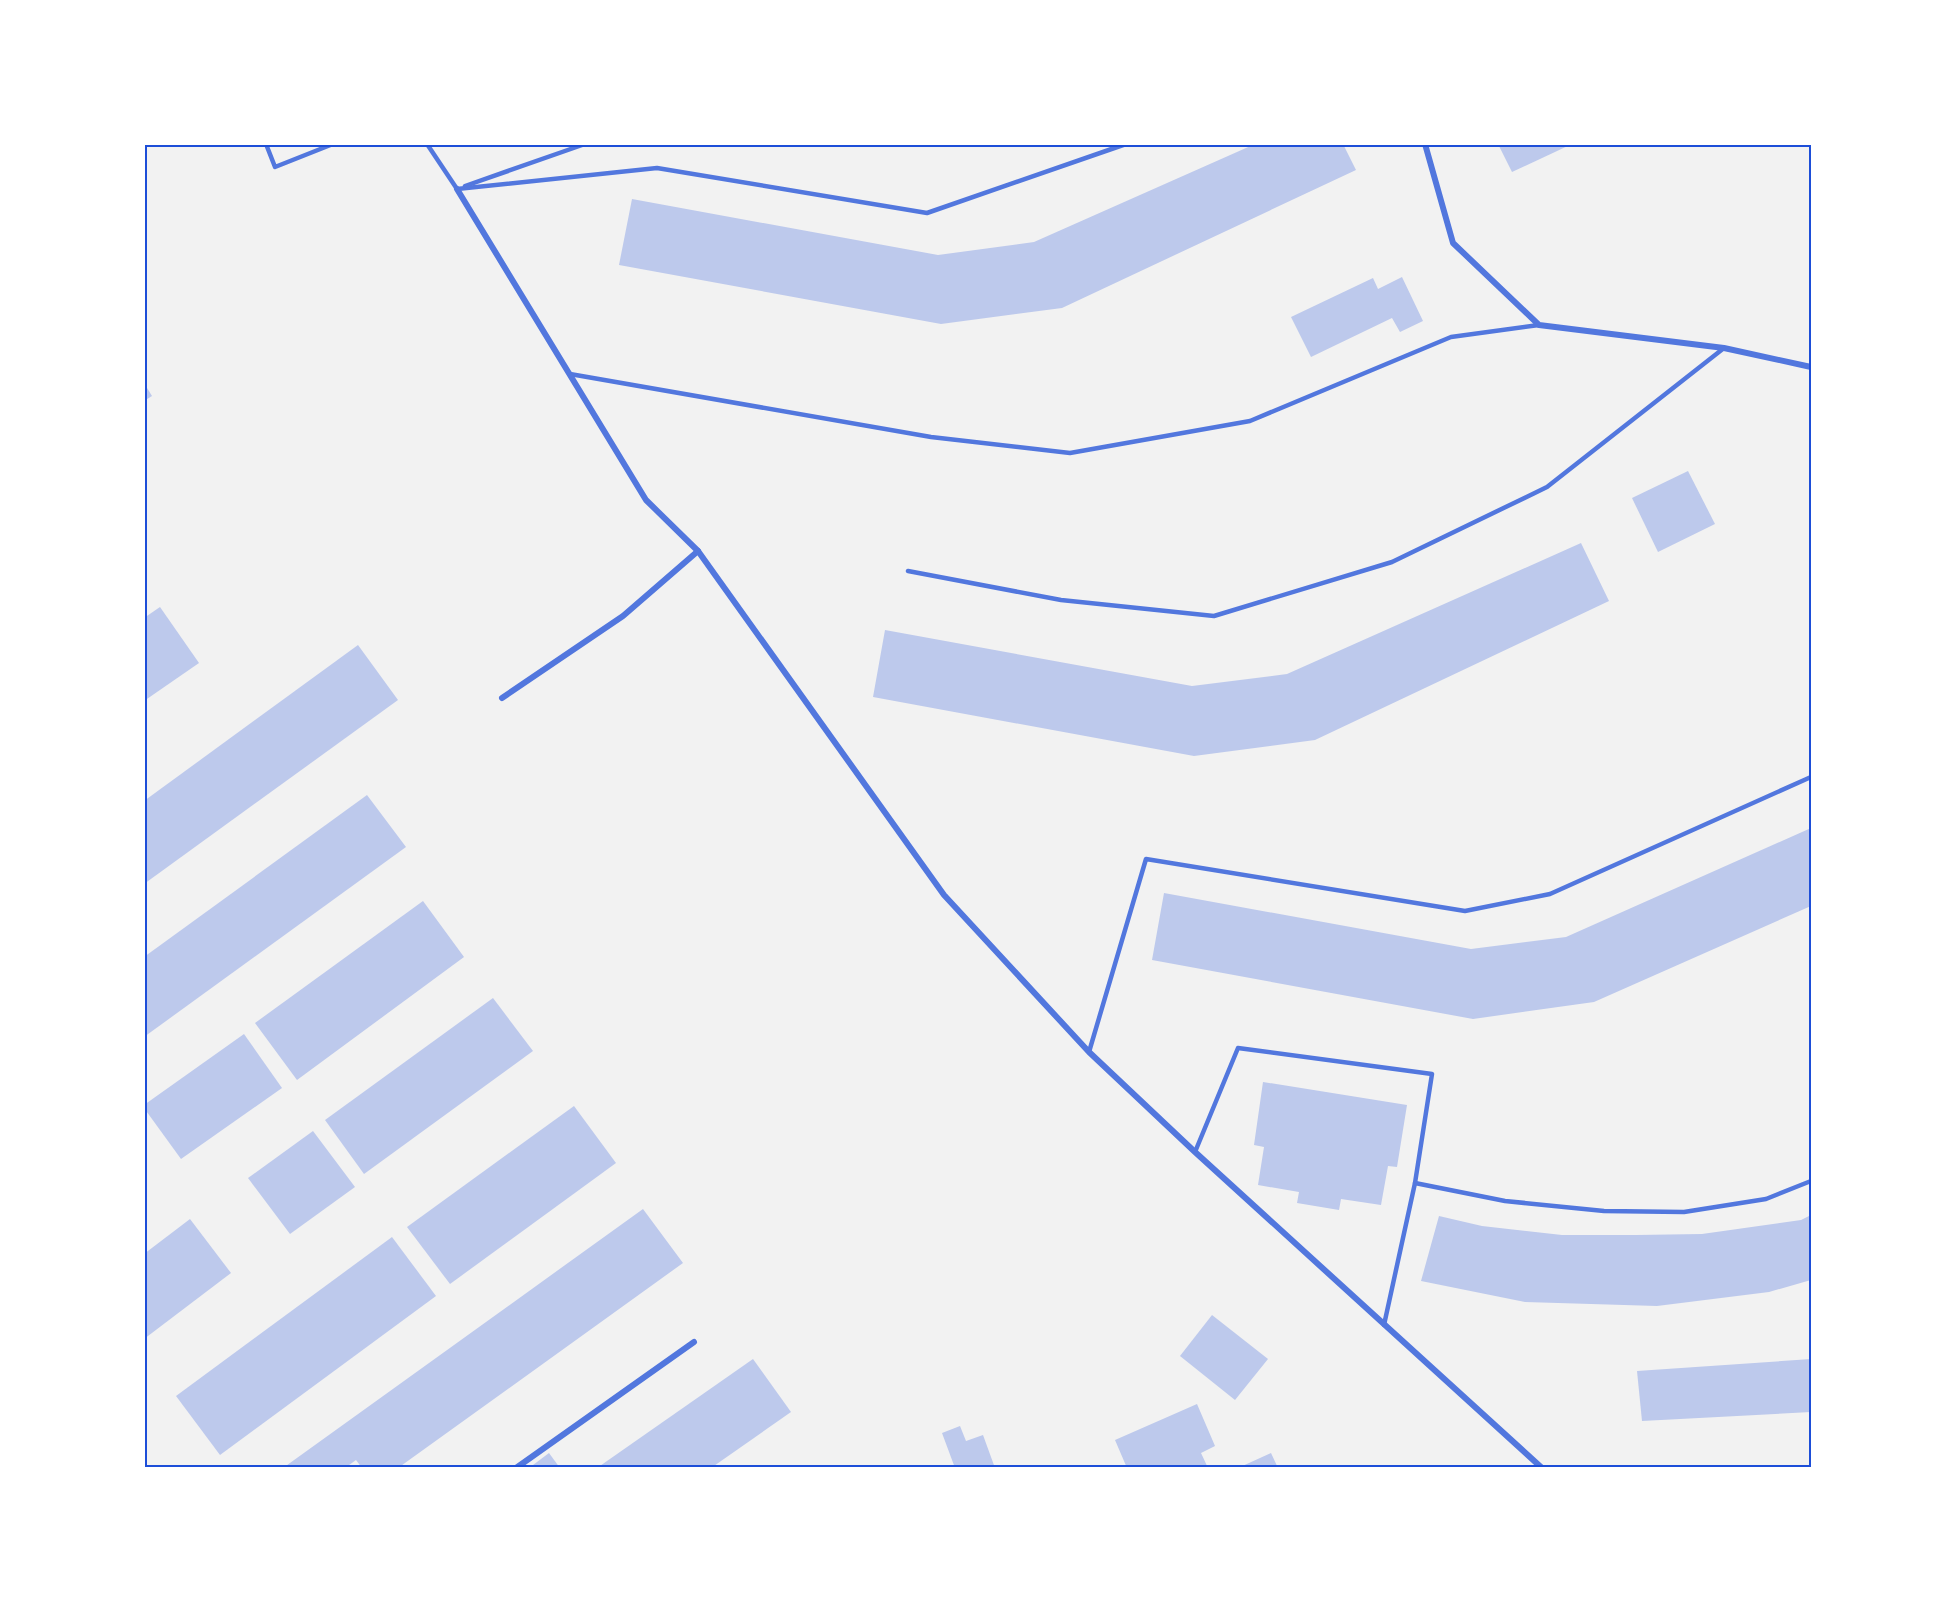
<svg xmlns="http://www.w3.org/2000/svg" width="1955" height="1612" font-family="Lato,sans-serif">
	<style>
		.building { fill: #bdc9ec }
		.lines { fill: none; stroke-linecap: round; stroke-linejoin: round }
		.service { stroke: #5277de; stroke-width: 4.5 }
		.minor { stroke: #5277de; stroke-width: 6 }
		.neatline { fill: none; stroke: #1d4ed8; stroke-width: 2 }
	</style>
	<rect width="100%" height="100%" fill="#f2f2f2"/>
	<g class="building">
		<path d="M1255,144h88l13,26 -294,138 -121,16 -322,-59 13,-66 306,56 96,-13z"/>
		<path d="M1498,144h74l-60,28z"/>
		<path d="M1402,277l21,44 -23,11 -8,-14 -81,39 -20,-40 82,-39 5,11z"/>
		<path d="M144,383l8,13 -8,5z"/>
		<path d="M1688,471l27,53 -57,28 -26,-54z"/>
		<path d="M1581,543l28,58 -294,139 -121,16 -321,-59 12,-67 307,56 95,-12z"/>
		<path d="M160,607l39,56 -55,38v-83z"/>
		<path d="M358,645l40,55 -254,184v-83z"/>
		<path d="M367,795l39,52 -262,190v-80z"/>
		<path d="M1811,828v78l-217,96 -121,17 -321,-59 12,-67 307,56 95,-12z"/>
		<path d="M423,901l41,56 -167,123 -42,-57z"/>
		<path d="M493,998l40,53 -169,123 -39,-54z"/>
		<path d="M244,1034l38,54 -101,71 -37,-51v-3z"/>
		<path d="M1263,1082l144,23 -10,62 -9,-1 -7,39 -40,-6 -2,11 -42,-7 2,-11 -41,-7 6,-38 -10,-2z"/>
		<path d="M574,1106l42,57 -166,121 -43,-57z"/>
		<path d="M313,1131l42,56 -65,47 -42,-56z"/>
		<path d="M643,1209l40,54 -285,205h-36l-6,-8 -11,8h-62z"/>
		<path d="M1811,1215v65l-42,12 -112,14 -132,-4 -104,-21 18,-65 43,10 80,9h74l66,-1 99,-14z"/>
		<path d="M190,1219l41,54 -87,66v-85z"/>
		<path d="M392,1237l44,59 -216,159 -44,-59z"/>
		<path d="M1212,1315l56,44 -33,41 -55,-44z"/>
		<path d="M753,1359l38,53 -80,56h-114z"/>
		<path d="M1811,1359v53l-169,9 -5,-50z"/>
		<path d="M1197,1404l18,42 -14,7 7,15h-81l-12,-28z"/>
		<path d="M960,1426l6,15 17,-6 12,33h-40l-13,-35z"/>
		<path d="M549,1453l11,15h-31z"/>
		<path d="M1271,1453l7,15h-40z"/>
	</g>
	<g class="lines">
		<g class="service">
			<path d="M266,144l9,23 58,-23"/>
			<path d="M427,144l30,45"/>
			<path d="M465,186l120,-42"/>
			<path d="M457,189l200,-21 270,45 199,-69"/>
			<path d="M570,374l361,63 139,16 180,-32 201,-84 88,-12"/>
			<path d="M908,571l153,29 153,16 178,-54 155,-75 177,-139"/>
			<path d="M1089,1052l57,-193 319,52 85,-17 261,-117"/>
			<path d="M1195,1152l43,-104 194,26 -17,109"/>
			<path d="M1384,1325l31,-142 90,18 99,10 80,1 82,-13 45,-18"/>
		</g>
		<g class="minor">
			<path d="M1425,144l28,99 86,82 185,23 87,19"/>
			<path d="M457,189l189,311 52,51 246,344 145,157 106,100 347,316"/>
			<path d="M502,698l121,-82 75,-65"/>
			<path d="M516,1468l178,-126"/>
		</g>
	</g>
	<rect width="1955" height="1612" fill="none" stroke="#ffffff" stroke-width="291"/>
	<rect x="146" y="146" width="1664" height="1320" class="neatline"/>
</svg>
